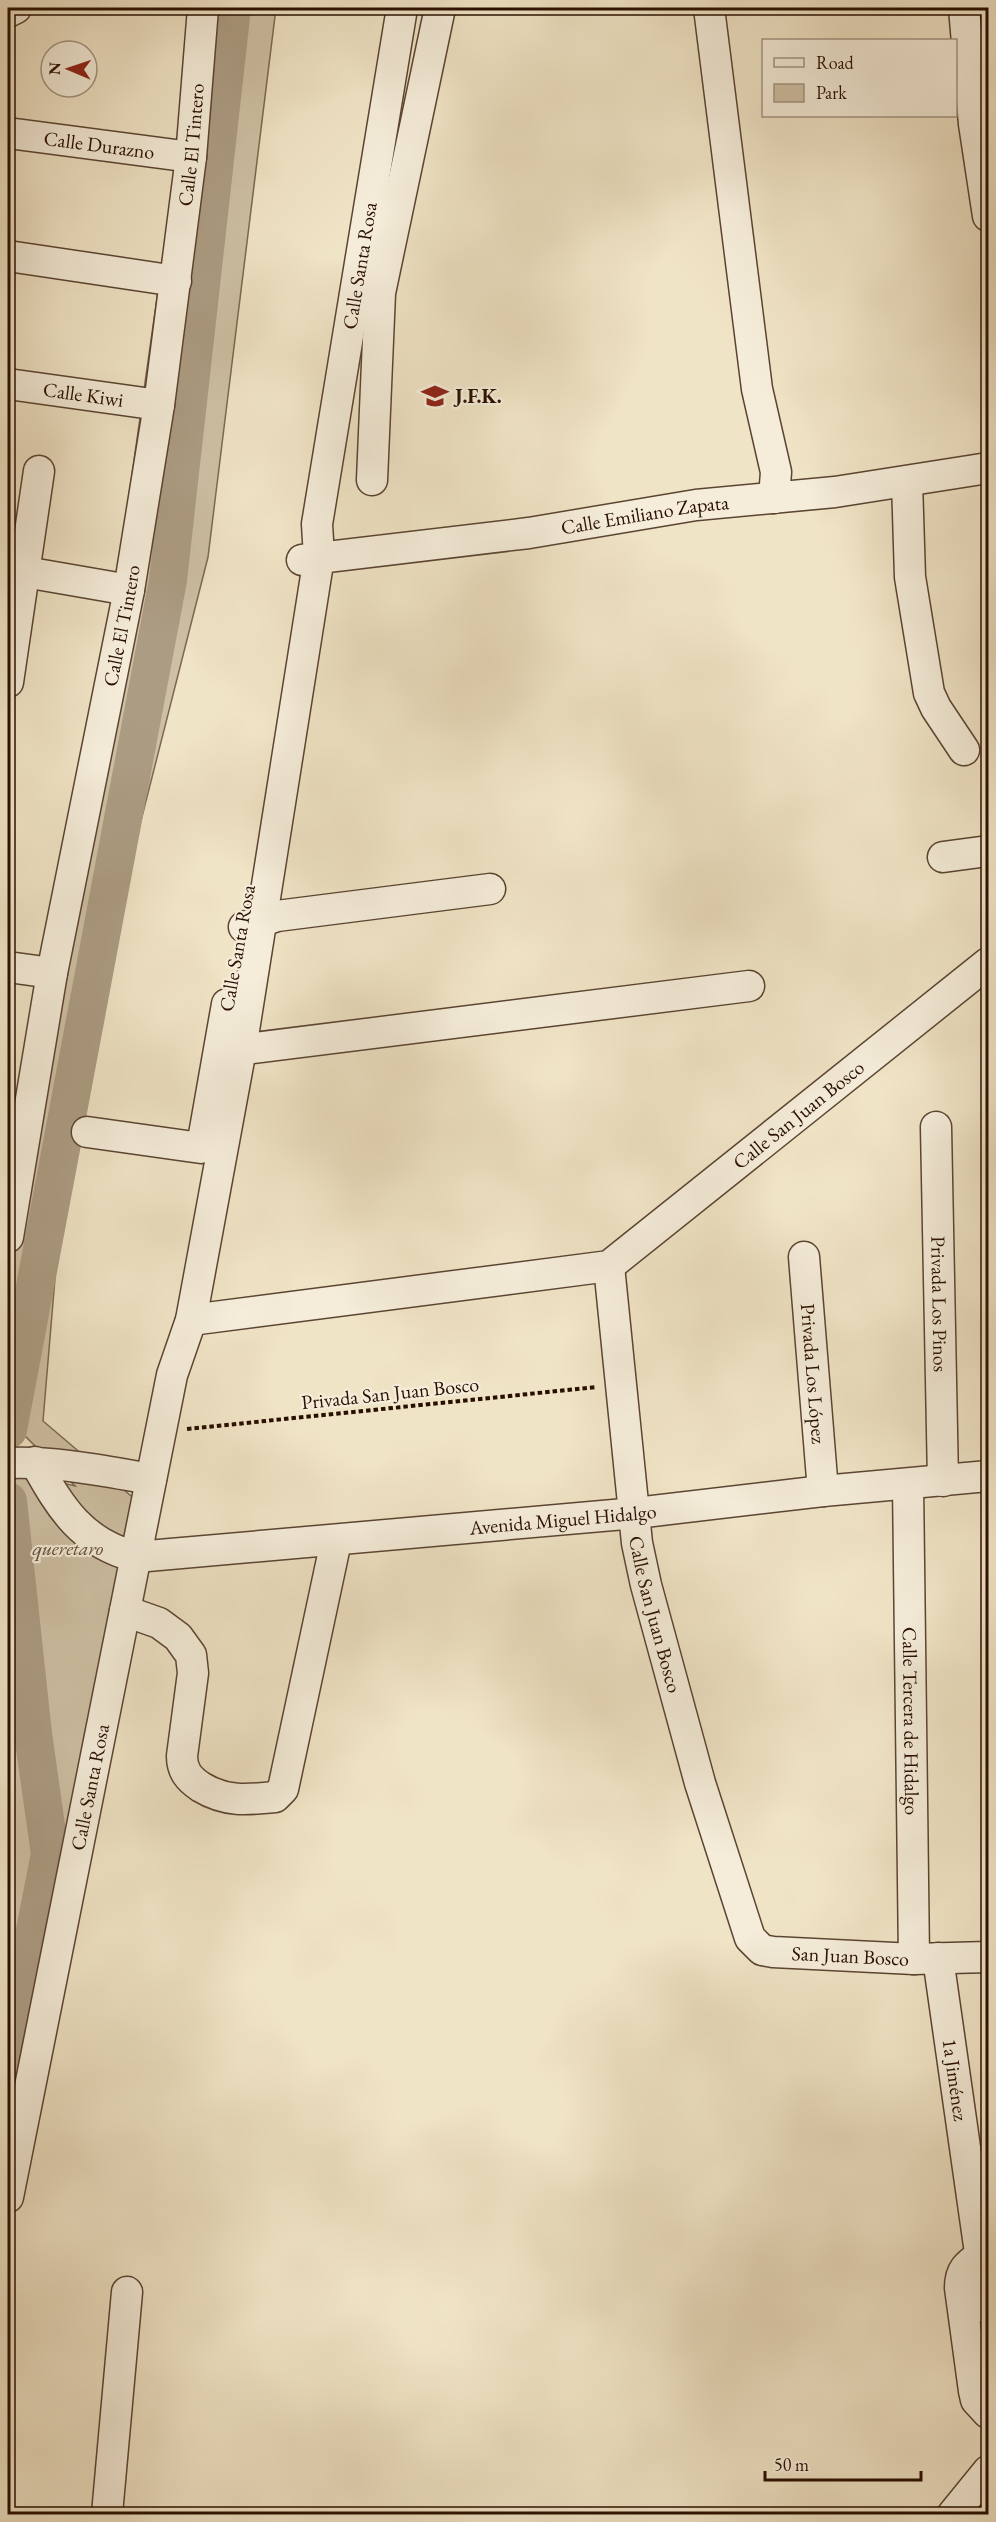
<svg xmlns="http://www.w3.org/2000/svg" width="996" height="2522" font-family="'EB Garamond',serif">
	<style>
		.green { fill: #cec0a4; stroke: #7c6852; stroke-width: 1.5 }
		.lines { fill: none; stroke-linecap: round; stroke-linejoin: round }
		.river { stroke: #ac9c83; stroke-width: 38 }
		.minor-casing { stroke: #5b4432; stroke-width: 33 }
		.path { stroke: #290f00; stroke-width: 4; stroke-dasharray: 4.5 3; stroke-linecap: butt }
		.minor { stroke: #f5edda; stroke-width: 30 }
		.labels { text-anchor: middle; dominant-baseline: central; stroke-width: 4.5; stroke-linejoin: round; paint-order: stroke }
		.street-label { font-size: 20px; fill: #290f00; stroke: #f5edda }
		.poi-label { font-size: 20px; font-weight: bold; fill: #290f00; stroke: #f5edda; text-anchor: start }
		.park-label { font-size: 20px; font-style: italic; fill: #634d39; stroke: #f5edda }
	</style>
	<rect width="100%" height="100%" fill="#f0e4c6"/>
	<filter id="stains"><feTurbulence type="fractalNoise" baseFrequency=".00333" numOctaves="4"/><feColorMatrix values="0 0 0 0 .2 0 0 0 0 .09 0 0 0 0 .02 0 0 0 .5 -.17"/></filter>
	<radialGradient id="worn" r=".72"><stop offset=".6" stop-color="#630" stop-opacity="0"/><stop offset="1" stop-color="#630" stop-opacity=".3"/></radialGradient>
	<path class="green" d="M198,8h78l-68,549 -138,543 -27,321 94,80 -129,696v-727l67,16 -67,-67v-174l76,-431z"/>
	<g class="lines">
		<g class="river">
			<path d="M8,1430l160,-850 64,-572"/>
			<path d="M8,1501l25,233 17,120 -42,213"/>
		</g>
		<defs>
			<g id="minor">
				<path d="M709,8l48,381 19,83 -2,26"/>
				<path d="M964,8l10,116 14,92"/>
				<path d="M8,12l8,-4"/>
				<path id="s1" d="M8,133l183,24"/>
				<path d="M8,256l168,25"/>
				<path id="s2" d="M8,384l151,21"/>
				<path d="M372,480l8,-187 60,-285"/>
				<path d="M907,482l3,95 19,116 7,15 28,42"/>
				<path id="s3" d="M302,560l227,-27 167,-28 139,-13 153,-24"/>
				<path d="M25,572l104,18"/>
				<path d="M8,682l31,-211"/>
				<path d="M943,857l45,-6"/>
				<path d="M244,927l33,-11 213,-27"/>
				<path d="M8,967l44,6"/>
				<path d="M222,1052l527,-66"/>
				<path id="s4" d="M936,1127l7,354"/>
				<path d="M87,1132l114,16"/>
				<path d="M202,1146l25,-142"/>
				<path id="s5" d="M8,1237l44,-264 77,-383 30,-185 32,-248 12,-149"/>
				<path id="s6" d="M804,1257l19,234"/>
				<path id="s7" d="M609,1266l28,277 9,42 54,198 50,155 12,12 11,2 141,7 74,-2"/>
				<path id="s8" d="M191,1320l418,-54 379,-303"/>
				<path id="s9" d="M35,1462c26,47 47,81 101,95l500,-44 187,-22 165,-15"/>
				<path d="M8,1463c48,-2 95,8 143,16"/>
				<path id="s10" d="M908,1484l6,475"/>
				<path d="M125,1611l34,12 19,14 13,18 2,18 -11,83c0,15 7,23 19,31 25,15 45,13 74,10l8,-8 53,-248"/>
				<path id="s11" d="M938,1958l50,351"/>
				<path id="s12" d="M8,2197l164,-822 19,-55 50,-271 78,-492 -2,-33 85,-516"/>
				<path d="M981,2255c-14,10 -21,15 -21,33l14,103 2,9 12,13"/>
				<path d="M107,2514l20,-222"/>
				<path d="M953,2514l35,-43"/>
			</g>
		</defs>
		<use href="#minor" class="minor-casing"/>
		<path class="path" d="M187,1429l410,-42"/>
		<use href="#minor" class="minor"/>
	</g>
	<defs>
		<symbol id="school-bare" viewBox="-9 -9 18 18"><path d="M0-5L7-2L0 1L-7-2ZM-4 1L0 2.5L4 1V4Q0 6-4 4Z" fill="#8f2418" stroke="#f5edda" stroke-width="2.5" paint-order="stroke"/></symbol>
	</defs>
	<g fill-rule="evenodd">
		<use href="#school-bare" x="416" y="377" width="38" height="38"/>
	</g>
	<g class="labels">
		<g class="street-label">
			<text stroke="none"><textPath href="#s5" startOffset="1108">Calle El Tintero</textPath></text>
			<text stroke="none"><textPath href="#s1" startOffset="92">Calle Durazno</textPath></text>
			<text stroke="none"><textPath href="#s12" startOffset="1965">Calle Santa Rosa</textPath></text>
			<text stroke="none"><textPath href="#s2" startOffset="76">Calle Kiwi</textPath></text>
			<text stroke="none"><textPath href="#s3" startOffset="346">Calle Emiliano Zapata</textPath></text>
			<text stroke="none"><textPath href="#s5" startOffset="622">Calle El Tintero</textPath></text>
			<text transform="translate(237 948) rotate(-80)">Calle Santa Rosa</text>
			<text stroke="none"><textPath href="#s8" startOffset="664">Calle San Juan Bosco</textPath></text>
			<text stroke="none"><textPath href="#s4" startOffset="177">Privada Los Pinos</textPath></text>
			<text stroke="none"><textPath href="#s6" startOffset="117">Privada Los López</textPath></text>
			<text transform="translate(390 1393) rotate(-6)">Privada San Juan Bosco</text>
			<text stroke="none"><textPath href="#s9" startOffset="572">Avenida Miguel Hidalgo</textPath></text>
			<text stroke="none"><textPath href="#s7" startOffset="352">Calle San Juan Bosco</textPath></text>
			<text stroke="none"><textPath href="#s10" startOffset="237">Calle Tercera de Hidalgo</textPath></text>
			<text stroke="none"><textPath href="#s12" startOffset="418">Calle Santa Rosa</textPath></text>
			<text stroke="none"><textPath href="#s7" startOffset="795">San Juan Bosco</textPath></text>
			<text stroke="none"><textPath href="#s11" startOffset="123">1a Jiménez</textPath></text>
		</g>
		<g class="poi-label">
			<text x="455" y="396">J.F.K.</text>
		</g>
		<g class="park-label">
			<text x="68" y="1548">queretaro</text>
		</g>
	</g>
	<rect width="996" height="2522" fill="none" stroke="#f0e4c6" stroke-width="30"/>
	<rect x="9" y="9" width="978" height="2504" fill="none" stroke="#290f00" stroke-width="3"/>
	<rect x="15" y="15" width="966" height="2492" fill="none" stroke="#290f00" stroke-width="1.5"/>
	<rect x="762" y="39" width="195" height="78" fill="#f5edda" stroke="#a39483" stroke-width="1.5"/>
	<rect x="774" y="58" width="30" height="9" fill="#f5edda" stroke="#a39483" stroke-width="1.5"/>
	<text x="816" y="69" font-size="18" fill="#290f00">Road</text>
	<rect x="774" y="84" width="30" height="18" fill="#cec0a4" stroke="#a39483" stroke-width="1.5"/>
	<text x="816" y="99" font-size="18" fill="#290f00">Park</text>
	<g transform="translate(69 69) rotate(272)"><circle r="28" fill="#f5edda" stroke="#a39483" stroke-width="1.5"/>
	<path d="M0-4.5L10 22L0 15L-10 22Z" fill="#8f2418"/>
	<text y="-9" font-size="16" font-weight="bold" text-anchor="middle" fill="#290f00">N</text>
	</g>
	<path d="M765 2471v9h156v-9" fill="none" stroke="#290f00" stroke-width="3"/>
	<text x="774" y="2471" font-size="18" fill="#290f00" stroke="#f5edda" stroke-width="4.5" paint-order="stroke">50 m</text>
	<rect width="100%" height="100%" filter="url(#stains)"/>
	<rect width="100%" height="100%" fill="url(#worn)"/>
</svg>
